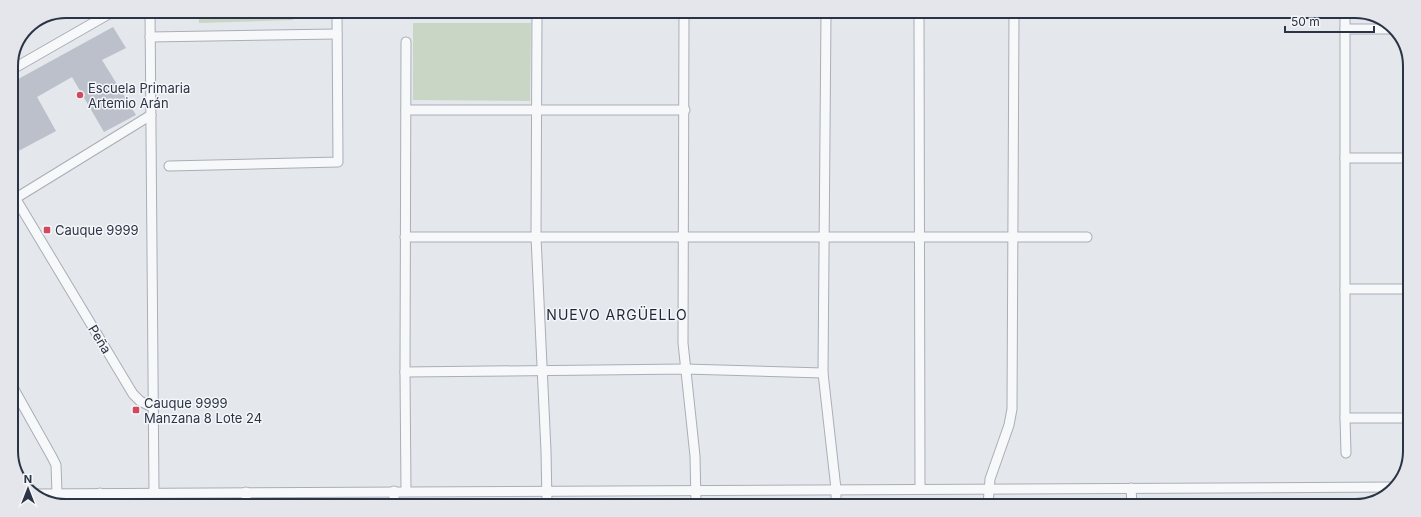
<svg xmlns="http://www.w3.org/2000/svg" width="1421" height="517" font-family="Inter,sans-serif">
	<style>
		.green { fill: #c9d6c5 }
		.building { fill: #bbc0ca }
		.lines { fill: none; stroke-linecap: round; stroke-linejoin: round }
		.street-casing { stroke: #a9aeb7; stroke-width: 11 }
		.street { stroke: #f7f8fa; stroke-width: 9 }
		.poi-dot { fill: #d1495b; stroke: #f4f6f9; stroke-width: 1.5 }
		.labels { text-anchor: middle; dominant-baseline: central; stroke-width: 3; stroke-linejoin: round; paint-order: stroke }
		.poi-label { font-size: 13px; fill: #2b3445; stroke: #f4f6f9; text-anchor: start }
		.street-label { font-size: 13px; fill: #2b3445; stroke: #f4f6f9 }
		.neighbourhood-label { font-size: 14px; letter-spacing: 1px; fill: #1d2536; stroke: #f4f6f9 }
		.rim { fill: none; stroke: #2b3445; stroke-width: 2 }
	</style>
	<rect width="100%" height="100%" fill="#e4e7ec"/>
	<g class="green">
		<path d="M199,11l94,1v8l-94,3z"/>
		<path d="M413,23h118l-1,78 -117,-1z"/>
	</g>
	<path class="building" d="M113,27l13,21 -24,12 34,55 -32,17 -32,-55 -35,20 19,34 -45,24v-72z"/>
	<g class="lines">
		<defs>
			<g id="street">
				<path d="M150,11l4,481"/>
				<path d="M537,12l-1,225 10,214 1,53"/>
				<path d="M684,12l-1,331 12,113 1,48"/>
				<path d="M826,13l-3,360 13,116v16"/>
				<path d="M919,13l1,476"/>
				<path d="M1345,14v404l1,35"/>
				<path d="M1345,29h49"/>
				<path d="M150,37l187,-3"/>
				<path d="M11,70l103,-59"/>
				<path d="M406,110h279"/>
				<path d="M1345,158h64"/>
				<path d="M169,166l169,-4 -1,-150"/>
				<path d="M11,191l122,203 7,7 12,6"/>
				<path d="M16,198l135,-83"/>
				<path d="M405,237h682"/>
				<path d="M1345,289h63"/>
				<path d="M405,372l280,-3 138,4"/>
				<path d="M11,384l41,73 4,8 1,28"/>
				<path d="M1345,418h62"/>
				<path d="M1131,488l1,17"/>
				<path d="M394,491v13"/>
				<path d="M406,491l-1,-119 1,-330"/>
				<path d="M35,494l1359,-7"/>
				<path d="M100,503v-10"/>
				<path d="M246,503v-11"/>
				<path d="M988,505l2,-26 19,-54 3,-16 2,-396"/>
			</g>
		</defs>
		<use href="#street" class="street-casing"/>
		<use href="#street" class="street"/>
	</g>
	<g class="poi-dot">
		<circle cx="80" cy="95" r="4"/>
		<rect x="43" y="226" width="8" height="8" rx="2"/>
		<rect x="132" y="406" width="8" height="8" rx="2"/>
	</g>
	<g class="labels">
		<g class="poi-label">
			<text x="88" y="88">Escuela Primaria<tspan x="88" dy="15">Artemio Arán</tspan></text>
			<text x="55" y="230">Cauque 9999</text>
			<text x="144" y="403">Cauque 9999<tspan x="144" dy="15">Manzana 8 Lote 24</tspan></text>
		</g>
		<g class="street-label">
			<text transform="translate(100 339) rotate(59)">Peña</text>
		</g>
		<g class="neighbourhood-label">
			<text x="617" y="314">NUEVO ARGÜELLO</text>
		</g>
	</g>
	<path d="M0 0H1421V517H0ZM66 18H1355A48 48 0 0 1 1403 66V451A48 48 0 0 1 1355 499H66A48 48 0 0 1 18 451V66A48 48 0 0 1 66 18Z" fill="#e4e6eb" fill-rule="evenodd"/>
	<path class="rim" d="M66 18H1355A48 48 0 0 1 1403 66V451A48 48 0 0 1 1355 499H66A48 48 0 0 1 18 451V66A48 48 0 0 1 66 18Z"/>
	<g transform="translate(28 489)" stroke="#f4f6f9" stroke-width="3" paint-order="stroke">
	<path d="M0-3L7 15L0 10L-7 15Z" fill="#2b3445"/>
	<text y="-6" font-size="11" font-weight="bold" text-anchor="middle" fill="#2b3445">N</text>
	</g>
	<path d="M1285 26v6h89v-6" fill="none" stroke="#2b3445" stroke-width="2"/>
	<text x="1291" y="26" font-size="12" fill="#2b3445" stroke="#f4f6f9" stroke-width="3" paint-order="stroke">50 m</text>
</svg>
